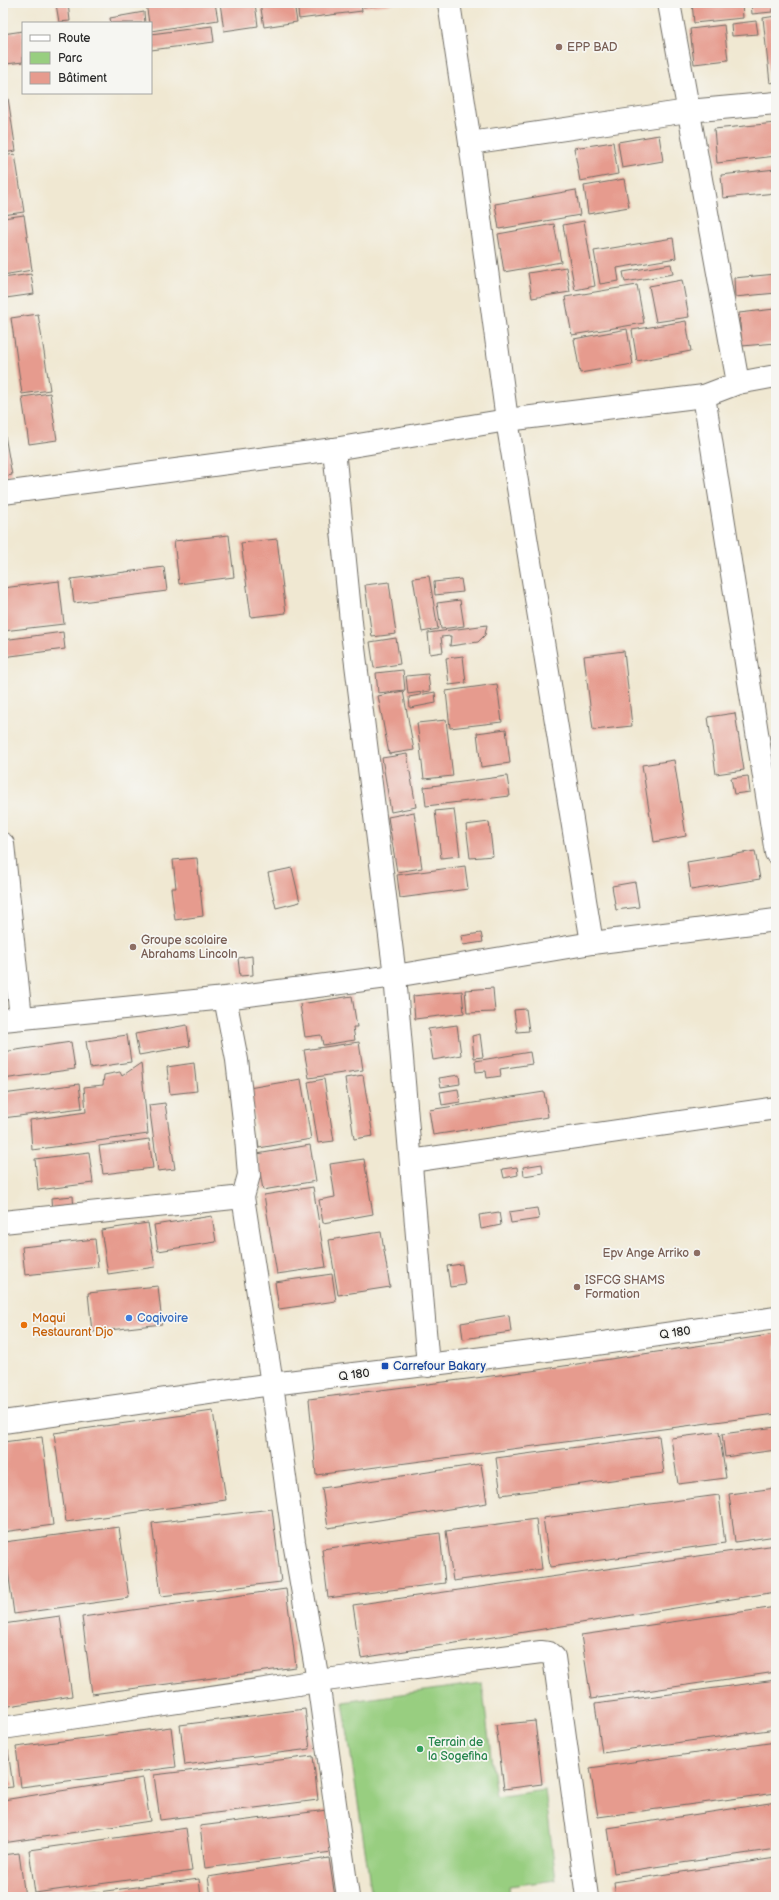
<svg xmlns="http://www.w3.org/2000/svg" width="779" height="1900" font-family="'Balsamiq Sans',sans-serif">
	<style>
		.green { fill: #98ce80; stroke: #627c56 }
		.building { fill: #e69b8e }
		.lines { fill: none; stroke-linecap: round; stroke-linejoin: round }
		.street-casing { stroke: #706d65; stroke-width: 24 }
		.secondary-casing { stroke: #706d65; stroke-width: 24 }
		.street { stroke: #fff; stroke-width: 22 }
		.secondary { stroke: #fff; stroke-width: 22 }
		.education-dot { fill: #8d6e63; stroke: #f6f6f2; stroke-width: 1.5 }
		.shop-dot { fill: #3f7fe0; stroke: #f6f6f2; stroke-width: 1.5 }
		.food-dot { fill: #e8710a; stroke: #f6f6f2; stroke-width: 1.5 }
		.transit-dot { fill: #1a4fb4; stroke: #f6f6f2; stroke-width: 1.5 }
		.leisure-dot { fill: #2e9e5b; stroke: #f6f6f2; stroke-width: 1.5 }
		.labels { text-anchor: middle; dominant-baseline: central; stroke-width: 3.5; stroke-linejoin: round; paint-order: stroke }
		.education-label { font-size: 12px; fill: #785e54; stroke: #f6f6f2; text-anchor: start }
		.food-label { font-size: 12px; fill: #c56008; stroke: #f6f6f2; text-anchor: start }
		.shop-label { font-size: 12px; fill: #366cbe; stroke: #f6f6f2; text-anchor: start }
		.street-label { font-size: 12px; fill: #2b2b2b; stroke: #f6f6f2 }
		.transit-label { font-size: 12px; fill: #164399; stroke: #f6f6f2; text-anchor: start }
		.leisure-label { font-size: 12px; fill: #27864d; stroke: #f6f6f2; text-anchor: start }
	</style>
	<rect width="100%" height="100%" fill="#f6f6f2"/>
	<filter id="ink" filterUnits="userSpaceOnUse"><feTurbulence type="fractalNoise" baseFrequency=".025" numOctaves="2"/><feDisplacementMap in="SourceGraphic" scale="8" xChannelSelector="R" yChannelSelector="G"/><feConvolveMatrix kernelMatrix="1 2 1 2 8 2 1 2 1" color-interpolation-filters="sRGB"/></filter>
	<filter id="wash" filterUnits="userSpaceOnUse"><feTurbulence type="fractalNoise" baseFrequency=".012" numOctaves="4" result="noise"/><feDisplacementMap in="SourceGraphic" scale="16" xChannelSelector="R" yChannelSelector="G"/><feGaussianBlur stdDeviation="0.9" result="paint"/><feColorMatrix in="noise" values="0 0 0 0 0 0 0 0 0 0 0 0 0 0 0 0 0 1.4 0 .05"/><feComposite in="paint" operator="in"/></filter>
	<g filter="url(#wash)">
		<rect width="100%" height="100%" fill="#f0e8d2"/>
		<path class="green" d="M482,1683l14,114 49,-7 11,90 -47,6 1,11h-138l-29,-195z"/>
		<g id="blocks">
			<g class="building">
				<path d="M68,3l2,18 -11,1 -3,-18z"/>
				<path d="M146,3h69l3,17 -67,11v-8h-2z"/>
				<path d="M220,3h35l3,23 -34,5z"/>
				<path d="M260,3h34l3,19 -33,5z"/>
				<path d="M297,3h64l1,8 -63,8z"/>
				<path d="M363,3h31v1l-31,3z"/>
				<path d="M692,3h50l1,15 -49,5z"/>
				<path d="M751,3h20l1,9 -20,2z"/>
				<path d="M144,12l1,11h-34l-1,-5z"/>
				<path d="M776,16v66l-6,1 -7,-65z"/>
				<path d="M756,21l2,13 -26,2 -1,-12z"/>
				<path d="M724,25l4,35 -34,4 -4,-35z"/>
				<path d="M212,26l2,16 -63,8v-16z"/>
				<path d="M23,31v31l-17,2 -3,-30z"/>
				<path d="M3,72l4,17 -4,1z"/>
				<path d="M8,98l8,53 -13,2v-54z"/>
				<path d="M776,123v33l-59,7 -3,-34z"/>
				<path d="M659,135l4,26 -41,7 -4,-26z"/>
				<path d="M613,142l5,32 -38,7 -6,-33z"/>
				<path d="M15,154l9,58 -21,3v-59z"/>
				<path d="M776,169v24l-53,5 -2,-23z"/>
				<path d="M624,179l5,28 -41,7 -4,-28z"/>
				<path d="M576,190l4,25 -81,14 -4,-25z"/>
				<path d="M24,215l8,55 -29,5v-57z"/>
				<path d="M584,221l11,65 -20,4 -12,-65z"/>
				<path d="M554,224l7,38 -57,10 -6,-38z"/>
				<path d="M673,238l3,20 -59,10 2,13 -19,3 -6,-33z"/>
				<path d="M671,264l2,10 -48,8 -2,-10z"/>
				<path d="M566,267l4,25 -38,6 -4,-25z"/>
				<path d="M31,274l3,20 -28,4 -3,-20z"/>
				<path d="M776,274v19l-41,4 -1,-19z"/>
				<path d="M682,280l7,37 -33,5 -7,-36z"/>
				<path d="M637,285l7,38 -72,12 -7,-38z"/>
				<path d="M775,309l1,34 -34,3 -3,-33z"/>
				<path d="M38,314l12,76 -28,4 -11,-76z"/>
				<path d="M686,321l5,30 -54,10 -5,-31z"/>
				<path d="M627,329l6,35 -53,9 -6,-34z"/>
				<path d="M50,393l7,47 -28,4 -7,-47z"/>
				<path d="M3,424l9,51 -9,2z"/>
				<path d="M229,535l5,42 -55,7 -5,-43z"/>
				<path d="M277,539l9,74 -35,4 -10,-74z"/>
				<path d="M164,567l3,24 -93,12 -3,-24z"/>
				<path d="M429,576l9,53 -16,3 -9,-54z"/>
				<path d="M461,579l2,13 -28,3 -1,-13z"/>
				<path d="M59,581l5,43 -61,7v-43z"/>
				<path d="M389,582l7,52 -24,3 -7,-52z"/>
				<path d="M460,600l4,26 -23,3 -4,-26z"/>
				<path d="M487,625l-2,10 -7,7 -28,4 1,-10 -10,1 2,15 -13,2 -2,-21z"/>
				<path d="M63,632l2,17 -62,8v-17z"/>
				<path d="M396,638l4,26 -26,4 -4,-26z"/>
				<path d="M624,651l8,75 -39,4 -9,-74z"/>
				<path d="M463,656l3,27 -17,2 -3,-27z"/>
				<path d="M403,670l2,20 -27,3 -2,-20z"/>
				<path d="M428,674l2,17 -22,3 -2,-18z"/>
				<path d="M497,684l5,38 -52,6 -4,-37z"/>
				<path d="M403,691l11,59 -25,4 -11,-58z"/>
				<path d="M435,692l1,11 -26,5 -1,-11z"/>
				<path d="M735,713l9,57 -28,4 -8,-57z"/>
				<path d="M446,720l7,56 -29,3 -7,-56z"/>
				<path d="M506,729l4,34 -29,4 -4,-34z"/>
				<path d="M407,754l9,53 -25,5 -9,-54z"/>
				<path d="M674,760l12,76 -32,6 -12,-77z"/>
				<path d="M507,776l3,20 -84,10 -2,-19z"/>
				<path d="M748,776l2,16 -16,2 -3,-16z"/>
				<path d="M454,809l6,47 -19,2 -6,-47z"/>
				<path d="M414,812l8,56 -25,4 -9,-55z"/>
				<path d="M489,822l4,34 -23,2 -4,-33z"/>
				<path d="M755,851l5,28 -69,11 -4,-28z"/>
				<path d="M197,858l6,58 -28,4 -4,-32h5l-3,-28z"/>
				<path d="M465,866l3,23 -68,9 -3,-23z"/>
				<path d="M292,868l8,34 -24,6 -8,-35z"/>
				<path d="M635,882l4,25 -23,3 -4,-24z"/>
				<path d="M481,933l2,9 -20,3 -2,-9z"/>
				<path d="M252,956l1,19 -13,1 -2,-18z"/>
				<path d="M493,988l2,24 -28,1 -2,-23z"/>
				<path d="M462,991l2,22 -49,6 -2,-23z"/>
				<path d="M352,996l5,31h-4l2,13 -32,5 -2,-10 -16,2 -5,-33z"/>
				<path d="M526,1009l3,22 -12,1 -3,-22z"/>
				<path d="M187,1025l3,21 -51,9 -4,-21z"/>
				<path d="M457,1025l4,30 -28,5 -5,-31z"/>
				<path d="M480,1034l3,23 -9,1 -2,-22z"/>
				<path d="M127,1035l4,27 -41,6 -4,-27z"/>
				<path d="M71,1042l4,27 -72,10v-27z"/>
				<path d="M359,1042l4,28 -54,8 -5,-28z"/>
				<path d="M530,1052l2,12 -32,5 1,7 -14,2 -1,-7 -10,1 -1,-11z"/>
				<path d="M141,1063l7,71 -116,16 -2,-30 56,-8 -2,-25 19,-2 1,-10 16,-3 2,4z"/>
				<path d="M194,1063l3,28 -27,3 -3,-27z"/>
				<path d="M363,1075l10,61 -19,3 -9,-61z"/>
				<path d="M459,1075l1,9 -19,3 -2,-9z"/>
				<path d="M301,1079l10,60 -52,9 -10,-60z"/>
				<path d="M324,1079l10,62 -16,2 -10,-61z"/>
				<path d="M79,1084l3,24 -79,10v-24z"/>
				<path d="M458,1089l2,13 -18,3 -2,-13z"/>
				<path d="M544,1092l4,25 -115,18 -4,-25z"/>
				<path d="M165,1103l10,66 -17,2 -9,-66z"/>
				<path d="M149,1139l4,29 -50,6 -4,-28z"/>
				<path d="M310,1145l6,36 -53,9 -6,-36z"/>
				<path d="M89,1152l4,31 -55,7 -3,-31z"/>
				<path d="M364,1159l9,55 -50,9 -4,-23 16,-3 -5,-33z"/>
				<path d="M542,1164l1,9 -19,3 -1,-9z"/>
				<path d="M517,1167l1,8 -14,3 -2,-9z"/>
				<path d="M313,1187l13,80 -49,7 -13,-79z"/>
				<path d="M73,1196l1,15 -22,2 -1,-15z"/>
				<path d="M537,1208l2,11 -28,4 -2,-11z"/>
				<path d="M499,1212l2,13 -20,4 -2,-14z"/>
				<path d="M212,1216l4,26 -58,9 -4,-26z"/>
				<path d="M148,1223l7,44 -47,7 -7,-44z"/>
				<path d="M381,1232l9,55 -52,8 -9,-55z"/>
				<path d="M95,1239l3,28 -73,8 -3,-28z"/>
				<path d="M462,1264l3,21 -15,2 -3,-21z"/>
				<path d="M332,1274l4,27 -57,8 -4,-27z"/>
				<path d="M158,1286l4,38 -70,8 -4,-39z"/>
				<path d="M509,1315l2,17 -48,7 -2,-16z"/>
				<path d="M776,1334v80l-460,61 -7,-76 222,-28z"/>
				<path d="M213,1411l13,89 -160,22 -12,-89z"/>
				<path d="M776,1427v23l-51,7 -3,-23z"/>
				<path d="M719,1432l7,46 -48,6 -7,-46z"/>
				<path d="M659,1436l5,37 -163,22 -5,-37z"/>
				<path d="M42,1437l11,88 -50,7v-90z"/>
				<path d="M481,1464l6,39 -159,25 -6,-40z"/>
				<path d="M776,1488v48l-41,6 -6,-48z"/>
				<path d="M719,1495l6,48 -175,24 -7,-49z"/>
				<path d="M272,1509l9,73 -120,14 -9,-73z"/>
				<path d="M536,1519l6,50 -89,12 -7,-50z"/>
				<path d="M119,1527l10,71 -115,16 -10,-72z"/>
				<path d="M440,1533l5,50 -117,15 -6,-49z"/>
				<path d="M776,1545v47l-415,66 -8,-53z"/>
				<path d="M286,1589l10,78 -204,27 -10,-77z"/>
				<path d="M776,1607v65l-185,27 -10,-64z"/>
				<path d="M60,1616l12,80 -69,11v-83z"/>
				<path d="M776,1680v49l-174,24 -7,-49z"/>
				<path d="M305,1709l5,40 -125,16 -5,-40z"/>
				<path d="M535,1721l7,63 -38,5 -8,-64z"/>
				<path d="M171,1727l5,40 -155,20 -5,-40z"/>
				<path d="M776,1742v51l-178,24 -8,-49z"/>
				<path d="M8,1750l5,37 -10,1v-37z"/>
				<path d="M313,1756l5,44 -158,20 -6,-45z"/>
				<path d="M143,1778l7,43 -147,22v-43z"/>
				<path d="M776,1802v47l-162,24 -6,-45z"/>
				<path d="M327,1810l5,42 -127,16 -5,-42z"/>
				<path d="M186,1828l6,43 -157,22 -6,-43z"/>
				<path d="M19,1853l6,44h-22v-42z"/>
				<path d="M329,1858l6,39h-124l-3,-20z"/>
				<path d="M776,1858v39h-160l-2,-15z"/>
				<path d="M199,1879l2,18h-134v-1z"/>
			</g>
		</g>
	</g>
	<g filter="url(#ink)">
		<use href="#blocks" fill-opacity="0" stroke="#706d65" stroke-width="1"/>
		<g class="lines">
			<defs>
				<g id="street">
					<path d="M449,3l21,140 37,277 85,523"/>
					<path d="M669,3l69,380"/>
					<path d="M470,143l218,-32 88,-8"/>
					<path d="M704,396l72,457"/>
					<path d="M334,449l18,183 43,344 33,390"/>
					<path d="M3,493l331,-44 173,-29 197,-24 34,-13 38,-7"/>
					<path d="M3,844l18,174"/>
					<path d="M225,998l12,62 9,78 3,37 -6,22 29,187 22,158 24,139 30,216"/>
					<path d="M3,1020l222,-22 170,-22 197,-33 184,-23"/>
					<path d="M411,1161l365,-53"/>
					<path d="M3,1222l240,-25"/>
					<path d="M3,1728l315,-47 223,-29 8,1 5,4 33,240"/>
				</g>
				<path id="secondary" d="M3,1422l269,-38 324,-40 180,-26"/>
			</defs>
			<use href="#street" class="street-casing"/>
			<use href="#secondary" class="secondary-casing"/>
			<use href="#street" class="street"/>
			<use href="#secondary" class="secondary"/>
		</g>
	</g>
	<g class="education-dot">
		<circle cx="559" cy="47" r="4"/>
		<circle cx="133" cy="947" r="4"/>
		<circle cx="697" cy="1253" r="4"/>
		<circle cx="577" cy="1287" r="4"/>
	</g>
	<circle class="shop-dot" cx="129" cy="1318" r="4"/>
	<circle class="food-dot" cx="24" cy="1325" r="4"/>
	<rect class="transit-dot" x="381" y="1362" width="8" height="8" rx="2"/>
	<circle class="leisure-dot" cx="420" cy="1749" r="4"/>
	<g class="labels">
		<g class="education-label">
			<text x="567" y="47">EPP BAD</text>
			<text x="141" y="940">Groupe scolaire<tspan x="141" dy="14">Abrahams Lincoln</tspan></text>
			<text x="689" y="1253" text-anchor="end">Epv Ange Arriko</text>
			<text x="585" y="1280">ISFCG SHAMS<tspan x="585" dy="14">Formation</tspan></text>
		</g>
		<g class="food-label">
			<text x="32" y="1318">Maqui<tspan x="32" dy="14">Restaurant Djo</tspan></text>
		</g>
		<g class="shop-label">
			<text x="137" y="1318">Coqivoire</text>
		</g>
		<g class="street-label">
			<text transform="translate(675 1333) rotate(-8)">Q 180</text>
			<text transform="translate(354 1375) rotate(-7)">Q 180</text>
		</g>
		<g class="transit-label">
			<text x="393" y="1366">Carrefour Bakary</text>
		</g>
		<g class="leisure-label">
			<text x="428" y="1742">Terrain de<tspan x="428" dy="14">la Sogefiha</tspan></text>
		</g>
	</g>
	<rect width="779" height="1900" fill="none" stroke="#f6f6f2" stroke-width="16"/>
	<rect x="22" y="22" width="130" height="72" fill="#f6f6f2" stroke="#a5a5a2"/>
	<rect x="30" y="35" width="20" height="6" fill="#ffffff" stroke="#a5a5a2"/>
	<text x="58" y="42" font-size="12" fill="#2b2b2b">Route</text>
	<rect x="30" y="52" width="20" height="12" fill="#98ce80" stroke="#a5a5a2"/>
	<text x="58" y="62" font-size="12" fill="#2b2b2b">Parc</text>
	<rect x="30" y="72" width="20" height="12" fill="#e69b8e" stroke="#a5a5a2"/>
	<text x="58" y="82" font-size="12" fill="#2b2b2b">Bâtiment</text>
</svg>
